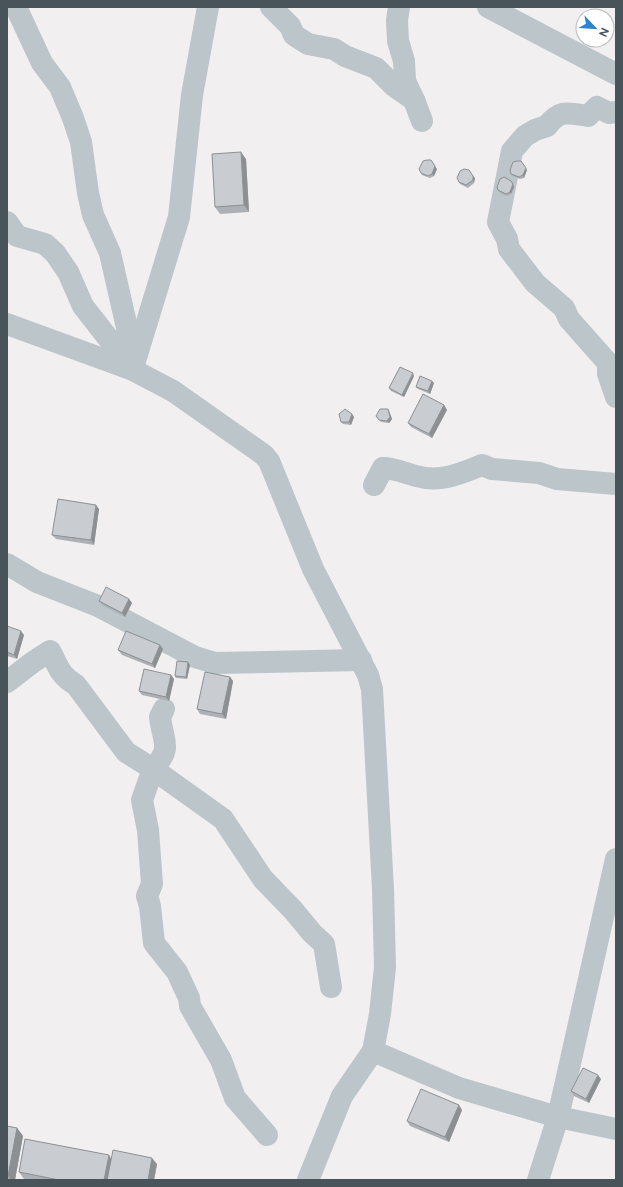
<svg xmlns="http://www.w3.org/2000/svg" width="623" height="1187" font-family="'Public Sans',sans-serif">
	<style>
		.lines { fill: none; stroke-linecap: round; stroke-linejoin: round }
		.minor { stroke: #bcc5ca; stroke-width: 22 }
		.wall { fill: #adb0b4 }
		.shaded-wall { fill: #8d9092 }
		.building { fill: #c9cdd1; stroke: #8d9092 }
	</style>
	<rect width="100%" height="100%" fill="#f1efef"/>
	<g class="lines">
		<g class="minor">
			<path d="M271,7l19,19 4,9 14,9 26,5 11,7 31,12 18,18 20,14 8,21"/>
			<path d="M399,7l-2,13 1,21 6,20 1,20 9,19"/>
			<path d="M488,7l128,67"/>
			<path d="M616,112l-7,1 -12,-6 -9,9c-19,-3 -28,-7 -41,10l-12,4 -10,6 -13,15 -14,71 9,17 2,10 26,34 29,25 5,11 39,44v11l8,23"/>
			<path d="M7,222l10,14 28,8 10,9 13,19 15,34 50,64v-16l-23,-101 -17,-38 -5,-22 -7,-51 -8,-24 -13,-31 -18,-24 -26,-56"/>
			<path d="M7,324l126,46 40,21 91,64 5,6 44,108 55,106 4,14 11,200 2,78 -5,47 -7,37 -31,45 -34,84"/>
			<path d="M135,361l44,-144 13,-122 16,-88"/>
			<path d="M374,485l9,-17c11,0 22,5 33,8 24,7 44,-2 66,-11l10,4 47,4 18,6 59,5"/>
			<path d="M7,564l30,18 61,24 97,51 20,6 146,-3"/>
			<path d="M7,682l26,-20 17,-11c9,16 9,24 26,34l50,67 27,17c20,-22 10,-26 7,-52l4,-8"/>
			<path d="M373,1051l86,37 99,29 58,-258"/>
			<path d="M267,1135l-32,-37 -14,-38 -31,-54 -1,-8 -12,-26 -23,-29 -4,-37 -3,-10 5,-12 -4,-54 -6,-30 11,-31 70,50 40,60 30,31 19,23 12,11 7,43"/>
			<path d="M538,1180l20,-63 58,12"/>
		</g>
	</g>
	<g class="wall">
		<path d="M246,159l3,53 -29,2 -5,-7z"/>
		<path d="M437,169l-3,7 -4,2 -8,-3 -1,-2z"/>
		<path d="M527,170l-3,8 -4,1 -7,-3 -2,-2z"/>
		<path d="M475,178l-1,5 -6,5 -8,-4 -1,-2z"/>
		<path d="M513,183l1,4 -3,7 -4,2 -7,-3 -2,-3z"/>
		<path d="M414,376l-10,21 -13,-6 -2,-3z"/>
		<path d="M434,383l-4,11 -12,-5 -2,-2z"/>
		<path d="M444,405l3,5 -15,28 -21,-11 -3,-4z"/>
		<path d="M389,411l3,8 -3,4 -8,-1 -5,-6z"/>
		<path d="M352,414l2,3 -3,8 -8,-1 -2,-2z"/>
		<path d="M99,509l-5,36 -38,-6 -4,-4z"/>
		<path d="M129,599l3,4 -7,14 -23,-12 -3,-4z"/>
		<path d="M7,626l17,9 -7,24 -10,-3z"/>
		<path d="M160,645l3,4 -8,19 -33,-13 -4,-5z"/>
		<path d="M190,665l-3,14 -11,-1 -1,-2z"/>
		<path d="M171,675l3,4 -5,22 -27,-6 -3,-4z"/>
		<path d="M230,677l3,4 -7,38 -26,-5 -3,-5z"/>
		<path d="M601,1079l-12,24 -15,-7 -3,-5z"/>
		<path d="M462,1110l-13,32 -39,-16 -3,-5z"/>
		<path d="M7,1126l10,2 6,8 -8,44h-8z"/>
		<path d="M111,1159l46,5 -3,16h-125l-5,-1 -5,-7z"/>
	</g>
	<g class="shaded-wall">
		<path d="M241,152l5,7 3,53 -5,-7z"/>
		<path d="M435,166l2,3 -3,7 -2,-2z"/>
		<path d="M526,168l1,2 -3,8 -1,-3z"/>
		<path d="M473,176l2,2 -1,5 -1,-3z"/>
		<path d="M511,181l3,6 -3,7 -1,-2z"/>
		<path d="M413,373l1,3 -10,21 -2,-2z"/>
		<path d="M432,381l2,2 -4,11 -2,-3z"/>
		<path d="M444,405l3,5 -15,28 -3,-4z"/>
		<path d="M388,409l1,2 3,8 -3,4 -2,-2z"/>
		<path d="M352,414l2,3 -3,8 -2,-3z"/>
		<path d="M96,505l3,4 -5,36 -3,-5z"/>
		<path d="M129,599l3,4 -7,14 -3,-4z"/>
		<path d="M21,631l3,4 -7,24 -3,-4z"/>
		<path d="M160,645l3,4 -8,19 -3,-4z"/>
		<path d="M188,662l2,3 -3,14 -1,-2z"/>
		<path d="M171,675l3,4 -5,22 -3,-4z"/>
		<path d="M230,677l3,4 -7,38 -4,-5z"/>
		<path d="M598,1075l3,4 -12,24 -3,-4z"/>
		<path d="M459,1105l3,5 -13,32 -4,-5z"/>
		<path d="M17,1128l6,8 -8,44h-4l-3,-4z"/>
		<path d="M109,1155l4,7 -3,18h-6z"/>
		<path d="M152,1158l5,6 -3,16h-6z"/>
	</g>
	<g class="building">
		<path d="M241,152l3,53 -29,2 -3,-53z"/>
		<path d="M427,160h4l4,6 -3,8 -4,2 -7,-3 -2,-4 4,-8z"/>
		<path d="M517,161h4l5,7 -3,7 -4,2 -8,-3 -1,-4 3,-8z"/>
		<path d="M464,169l5,1 4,6v4l-7,5 -7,-3 -2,-4 3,-7z"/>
		<path d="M504,177l7,4 2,3 -3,8 -4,2 -8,-4 -1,-3 3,-8z"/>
		<path d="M400,367l13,6 -11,22 -13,-7z"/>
		<path d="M420,376l12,5 -4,10 -12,-4z"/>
		<path d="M423,394l21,11 -15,29 -21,-11z"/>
		<path d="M345,409l7,5 -3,8h-8l-2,-8z"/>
		<path d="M380,409h8l2,8 -3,4 -8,-1 -3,-4z"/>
		<path d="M58,499l38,6 -5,35 -39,-5z"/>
		<path d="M106,587l23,12 -7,14 -23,-12z"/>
		<path d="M7,626l14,5 -7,24 -7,-3z"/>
		<path d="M126,631l34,14 -8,19 -34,-14z"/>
		<path d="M177,661l11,1 -2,15 -11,-1z"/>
		<path d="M144,669l27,6 -5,22 -27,-6z"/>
		<path d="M205,672l25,5 -8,37 -25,-5z"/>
		<path d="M583,1068l15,7 -12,24 -15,-8z"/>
		<path d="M421,1089l38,16 -14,32 -38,-16z"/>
		<path d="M7,1126l10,2 -9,48h-1z"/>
		<path d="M25,1139l84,16 -5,25h-45l-40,-8z"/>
		<path d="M113,1150l39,8 -4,22h-41z"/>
	</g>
	<rect width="623" height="1187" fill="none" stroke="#49545a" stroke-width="16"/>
	<g transform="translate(595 28) rotate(115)"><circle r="19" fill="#ffffff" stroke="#b6bbbd"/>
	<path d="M0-3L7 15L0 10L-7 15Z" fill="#2e85cd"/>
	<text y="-6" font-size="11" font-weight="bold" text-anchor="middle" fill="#49545a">N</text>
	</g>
</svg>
